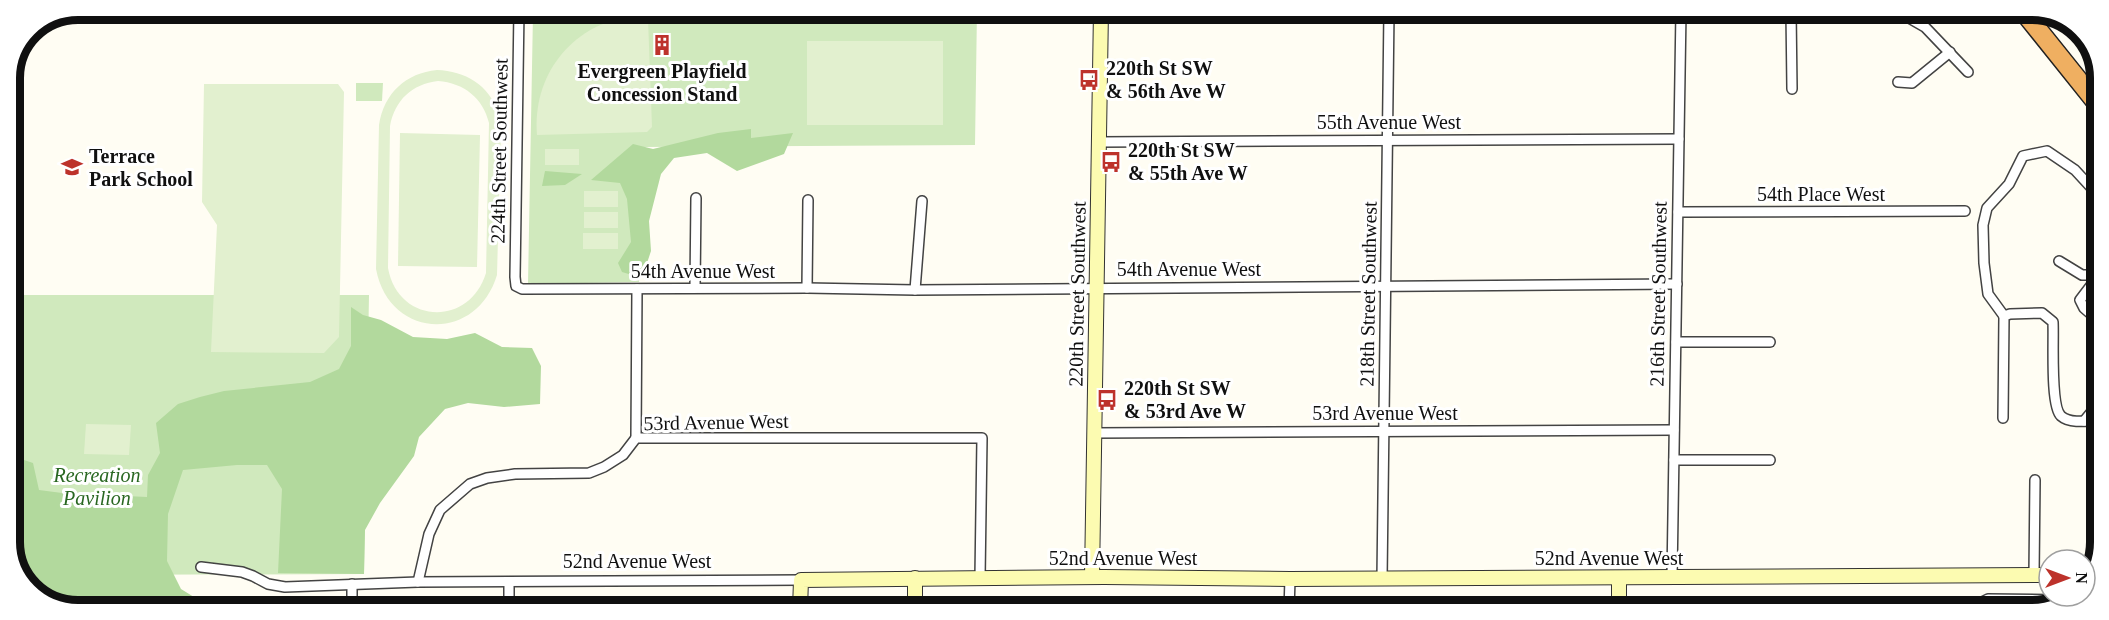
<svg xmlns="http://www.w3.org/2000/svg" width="2109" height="620" font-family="'Times New Roman',serif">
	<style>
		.green { fill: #d0e9bd }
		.forest { fill: #b2d99d }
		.pitch { fill: #e2f0cf; fill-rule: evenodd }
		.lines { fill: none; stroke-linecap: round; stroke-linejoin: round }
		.street-casing { stroke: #434343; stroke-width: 12 }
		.secondary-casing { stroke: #323232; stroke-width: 16 }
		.highway-casing { stroke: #212121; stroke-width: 21 }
		.street { stroke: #fff; stroke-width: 9 }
		.secondary { stroke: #fcfbb1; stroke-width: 14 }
		.highway { stroke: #efaf61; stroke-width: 18 }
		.labels { text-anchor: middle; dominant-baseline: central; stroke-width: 6; stroke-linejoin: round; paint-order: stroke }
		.poi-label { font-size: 20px; font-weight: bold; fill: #101010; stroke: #fff; text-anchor: start }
		.street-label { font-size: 20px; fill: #101010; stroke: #fff }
		.park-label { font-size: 20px; font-style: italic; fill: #296721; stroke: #fff }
		.rim { fill: none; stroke: #101010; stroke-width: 8 }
	</style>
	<rect width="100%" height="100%" fill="#fffdf3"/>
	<g class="green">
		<path d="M977,10l-2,135 -333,2 -3,135 -111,2 5,-271z"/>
		<path d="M356,83h27l-1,18h-26z"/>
		<path d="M9,295h360l-5,279 -291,1 -13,34 -37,-25 -14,-37z"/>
	</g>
	<g class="forest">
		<path d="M751,129v9l42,-5 -9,21 -47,17 -30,-18 -33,5 -13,16 -12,47 2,30 -9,27 -20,-6 -4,-9 13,-21 -4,-43 -7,-16 -29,-3 42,-36 20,5 65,-16z"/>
		<path d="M545,171l37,3 -17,11 -23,1z"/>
		<path d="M351,307l12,8 18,5 32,17 34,2 28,-6 27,14 30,1 9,18 -1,38 -36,3 -36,-4 -23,6 -26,28 -5,19 -34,47 -15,27 -1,44 -86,-1 4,-84 -15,-24h-30l-54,5 -15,44 -1,47 14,28 21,13v7h-142l-37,-25 -14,-37v-73l12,-15 12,4 6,27 23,3 85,4 1,-22 12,-22 -4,-30 22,-19 22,-7 24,-6 86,-9 29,-13 12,-23z"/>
	</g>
	<g class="pitch">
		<path d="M628,17l20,2 4,108 -5,5 -110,3c-5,-58 33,-109 91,-118z"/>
		<rect x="807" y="41" width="136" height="84"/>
		<path d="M437,70c28,1 52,15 61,42 5,15 2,35 2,51 -1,37 -2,75 -3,112 -21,69 -108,64 -121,-6l3,-144c5,-32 27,-52 58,-55zM438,81c26,2 45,17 51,42l-3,150c-17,55 -88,51 -98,-5l2,-142c5,-26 22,-42 48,-45z"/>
		<path d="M204,84h134l6,8 -5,245 -15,16 -113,-1 6,-127 -15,-23z"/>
		<path d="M400,133l80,2 -3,132 -79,-1z"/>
		<rect x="545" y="149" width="34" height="16"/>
		<rect x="584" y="191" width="34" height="16"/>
		<rect x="584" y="212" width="34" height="16"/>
		<rect x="583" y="233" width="35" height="16"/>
		<path d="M86,424l45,1 -2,30 -45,-1z"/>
	</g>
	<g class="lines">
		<defs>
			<g id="street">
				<path d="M519,10l-4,267 1,9 6,3 285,-1 108,2 762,-6"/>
				<path d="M1791,11l1,78"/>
				<path d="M1897,11l28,16 43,45"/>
				<path d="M1898,82l14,1 38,-31"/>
				<path d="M1099,142l580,-3"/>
				<path d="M1678,212l287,-1"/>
				<path d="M2059,261l23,14h16"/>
				<path d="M695,288l1,-90"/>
				<path d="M807,288l1,-88"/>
				<path d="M915,290l7,-89"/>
				<path d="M2004,316l-16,-22 -4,-31 -1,-38 4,-17 22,-24 14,-28 24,-5 28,19 24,26"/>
				<path d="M2099,321l-15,-13 -4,-8 19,-25"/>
				<path d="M1676,342h94"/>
				<path d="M2003,418l1,-102 6,-2 32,-1 11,9c1,18 -3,84 8,94 9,8 26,5 37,4"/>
				<path d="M2084,421l14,-17"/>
				<path d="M1095,433l579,-3"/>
				<path d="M636,438l1,-149"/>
				<path d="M1674,460h96"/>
				<path d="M201,567l41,5 11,4 15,8 17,3 133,-5 383,-2"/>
				<path d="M2034,575l1,-95"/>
				<path d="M1672,577l9,-566"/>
				<path d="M1382,579l7,-568"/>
				<path d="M418,582l11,-48 11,-24 30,-26 17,-6 28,-4 74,-1 15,-6 19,-12 13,-17h346l-2,140"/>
				<path d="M509,582v27"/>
				<path d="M1908,607l68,-2 12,-6 77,1"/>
				<path d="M352,609v-25"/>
				<path d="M1289,610l1,-31"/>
			</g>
			<g id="secondary">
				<path d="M2085,575h2"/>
				<path d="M1092,577l9,-567"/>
				<path d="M800,609l1,-29 303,-3 186,2 759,-4"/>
				<path d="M915,610v-32"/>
				<path d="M1619,610v-32"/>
			</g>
			<path id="highway" d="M2023,11l77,96"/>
		</defs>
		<use href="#street" class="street-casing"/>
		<use href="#secondary" class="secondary-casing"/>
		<use href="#highway" class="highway-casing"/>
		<use href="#street" class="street"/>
		<use href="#secondary" class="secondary"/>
		<use href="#highway" class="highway"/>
	</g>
	<defs>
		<symbol id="building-bare" viewBox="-9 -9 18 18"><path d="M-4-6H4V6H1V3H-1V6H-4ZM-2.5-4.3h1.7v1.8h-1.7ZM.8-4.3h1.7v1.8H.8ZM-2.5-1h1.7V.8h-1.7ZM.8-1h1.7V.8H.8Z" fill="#bd322b" stroke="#fff" stroke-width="2.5" paint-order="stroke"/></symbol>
		<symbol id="bus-bare" viewBox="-9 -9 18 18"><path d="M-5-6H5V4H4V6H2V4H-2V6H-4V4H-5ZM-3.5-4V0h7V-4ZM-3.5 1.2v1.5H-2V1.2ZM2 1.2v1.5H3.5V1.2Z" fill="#bd322b" stroke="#fff" stroke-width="2.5" paint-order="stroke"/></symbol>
		<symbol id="school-bare" viewBox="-9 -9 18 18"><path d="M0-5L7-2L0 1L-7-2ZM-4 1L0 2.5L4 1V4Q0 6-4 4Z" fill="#bd322b" stroke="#fff" stroke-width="2.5" paint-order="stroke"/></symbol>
	</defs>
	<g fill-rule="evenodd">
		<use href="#building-bare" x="647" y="30" width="30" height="30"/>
		<use href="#bus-bare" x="1074" y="65" width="30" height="30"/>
		<use href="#bus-bare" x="1096" y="147" width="30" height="30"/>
		<use href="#school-bare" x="57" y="152" width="30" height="30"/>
		<use href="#bus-bare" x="1092" y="385" width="30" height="30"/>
	</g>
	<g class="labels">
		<g class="poi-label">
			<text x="1106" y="68">220th St SW<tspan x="1106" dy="23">&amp; 56th Ave W</tspan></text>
			<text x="662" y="71" text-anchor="middle">Evergreen Playfield<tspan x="662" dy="23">Concession Stand</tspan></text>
			<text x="1128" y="150">220th St SW<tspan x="1128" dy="23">&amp; 55th Ave W</tspan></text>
			<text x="89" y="156">Terrace<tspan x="89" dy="23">Park School</tspan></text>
			<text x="1124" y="388">220th St SW<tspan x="1124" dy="23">&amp; 53rd Ave W</tspan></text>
		</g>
		<g class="street-label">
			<text x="1389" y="122">55th Avenue West</text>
			<text transform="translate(499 151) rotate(-89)">224th Street Southwest</text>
			<text x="1821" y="194">54th Place West</text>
			<text x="1189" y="269">54th Avenue West</text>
			<text x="703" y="271">54th Avenue West</text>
			<text transform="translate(1077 294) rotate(-89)">220th Street Southwest</text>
			<text transform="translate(1368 294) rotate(-89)">218th Street Southwest</text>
			<text transform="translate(1658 294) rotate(-89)">216th Street Southwest</text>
			<text x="1385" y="413">53rd Avenue West</text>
			<text transform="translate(716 422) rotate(-1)">53rd Avenue West</text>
			<text x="1123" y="558">52nd Avenue West</text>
			<text x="1609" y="558">52nd Avenue West</text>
			<text x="637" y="561">52nd Avenue West</text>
		</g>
		<g class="park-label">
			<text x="97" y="475">Recreation<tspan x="97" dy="23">Pavilion</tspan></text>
		</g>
	</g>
	<path d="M0 0H2109V620H0ZM78 20H2032A58 58 0 0 1 2090 78V542A58 58 0 0 1 2032 600H78A58 58 0 0 1 20 542V78A58 58 0 0 1 78 20Z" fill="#fff" fill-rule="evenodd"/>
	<path class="rim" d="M78 20H2032A58 58 0 0 1 2090 78V542A58 58 0 0 1 2032 600H78A58 58 0 0 1 20 542V78A58 58 0 0 1 78 20Z"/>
	<g transform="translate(2067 578) rotate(90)"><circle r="28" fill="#ffffff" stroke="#9f9f9f" stroke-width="1.5"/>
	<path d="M0-4.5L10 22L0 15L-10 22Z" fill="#bd322b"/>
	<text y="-9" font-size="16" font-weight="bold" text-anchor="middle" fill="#101010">N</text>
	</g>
</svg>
